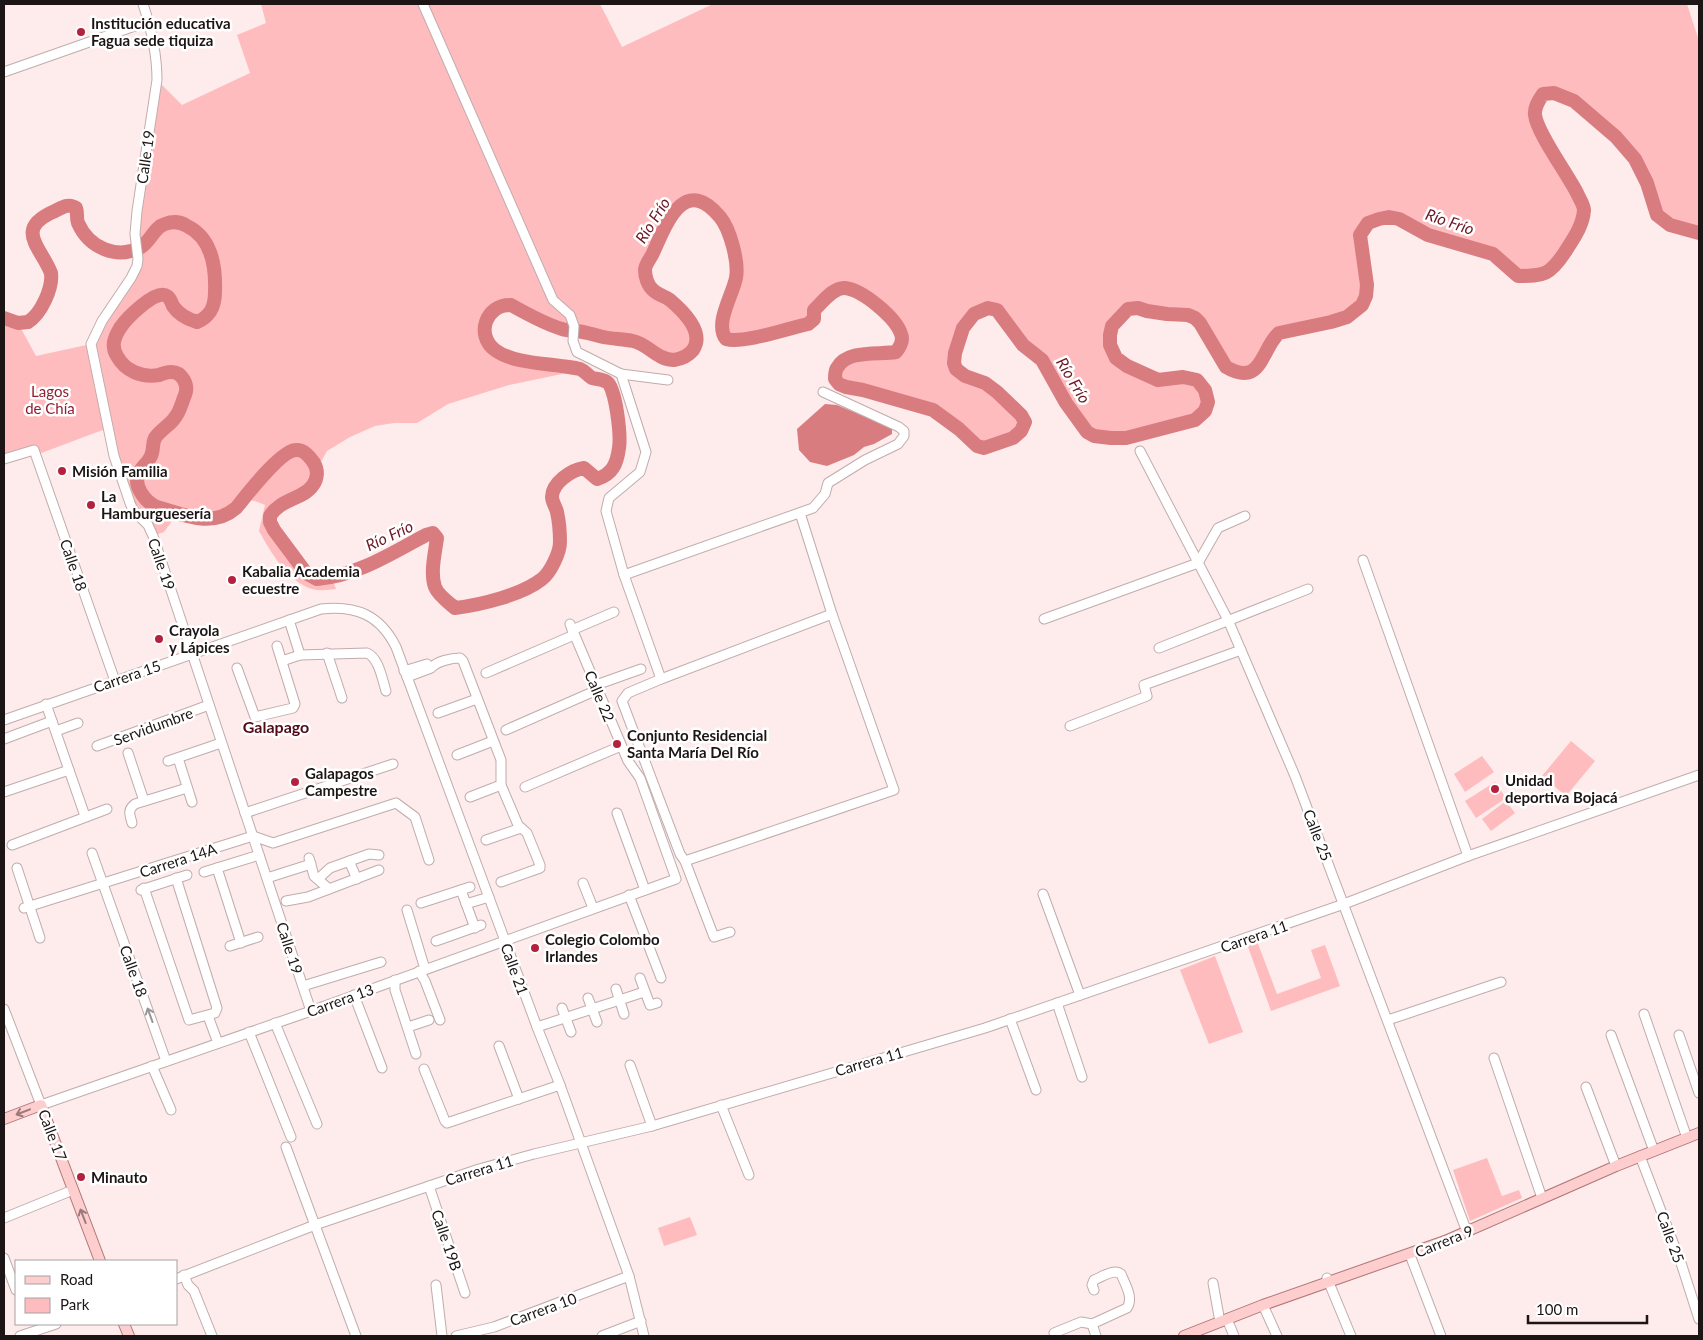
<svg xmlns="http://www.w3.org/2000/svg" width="1703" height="1340" font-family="Lato,sans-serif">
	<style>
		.green { fill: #ffbcbe }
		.water { fill: #d97c80 }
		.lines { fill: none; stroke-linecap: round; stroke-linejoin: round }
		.river { stroke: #d97c80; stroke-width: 14 }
		.minor-casing { stroke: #c1acac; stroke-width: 11 }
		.major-casing { stroke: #af7778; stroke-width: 12 }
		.minor { stroke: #fff; stroke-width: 9 }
		.major { stroke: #fecdce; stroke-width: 10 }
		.oneway { stroke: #999696 }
		.oneway2 { stroke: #997a7b }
		.poi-dot { fill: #b3213c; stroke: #fff; stroke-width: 2 }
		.labels { text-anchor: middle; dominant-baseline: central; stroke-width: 5; stroke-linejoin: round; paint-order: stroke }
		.poi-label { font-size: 15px; font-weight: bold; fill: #1d1515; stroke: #fff; text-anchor: start }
		.street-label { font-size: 15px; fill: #1d1515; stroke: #fff }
		.park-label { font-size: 15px; fill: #8e1f31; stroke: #fff }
		.water-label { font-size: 16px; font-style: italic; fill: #6c1824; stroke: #fff }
		.neighbourhood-label { font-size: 16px; font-weight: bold; fill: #510b17; stroke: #fff }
	</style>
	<rect width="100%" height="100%" fill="#feebeb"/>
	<g class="green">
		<path d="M261,4h339l22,43 91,-43h974l12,37v192l-29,-8 -13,-10 -10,-32 -12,-24 -19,-22 -42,-36 -20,-8 -11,1c-4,6 -9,13 -8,21 2,18 32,58 42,78 2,5 7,12 7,17 -1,16 -11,29 -19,42 -15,23 -21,24 -47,24l-26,-22 -64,-19 -29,-16 -10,-2 -10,2 -11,4 -8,12 7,50 -1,11 -4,9 -15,12 -16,5 -52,11c-18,16 -17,55 -53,34l-26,-44 -5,-5 -7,-3 -21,-1 -20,-3 -9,-3 -10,1 -16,17 -2,9v10l6,13 11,8 31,14 25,-3 14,3 8,10 3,12 -3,9 -10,9 -69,18h-15l-17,-2 -7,-4 -21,-29 -24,-43 -19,-15 -26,-35 -8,-2 -15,6 -11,14 -8,25 -1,11 2,5 9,7 20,7 12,9 24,23 4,7 -4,9 -8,7 -29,10 -7,-2 -18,-17 -26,-19 -70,-20 -17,-3 -7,-3 -4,-5c0,-3 0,-8 2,-11 10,-19 42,-13 59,-16 4,-5 8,-11 5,-18 -5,-16 -38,-44 -56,-46 -11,-1 -23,15 -31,22v9l-6,5c-19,4 -65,20 -82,15 -12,-15 7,-45 10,-61 3,-16 -6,-49 -16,-61 -36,-43 -54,7 -67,36 -2,5 -8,11 -8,17 0,7 3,16 8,20 5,5 12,6 17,10 13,11 35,32 23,50 -5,6 -12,9 -19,10 -17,0 -26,-16 -41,-19 -10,-2 -20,-2 -30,-4 -9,-2 -17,-5 -26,-6 -5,-1 -10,0 -15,-2 -17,-5 -35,-15 -51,-24 -31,-1 -34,37 -9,49 22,11 55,12 79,16l-72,15 -61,19 -31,19h-23l-19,3 -25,11 -23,14 -10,18v8l-4,8 -5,6 -28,15 -10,10v6l5,8 14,20 22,26 6,3 14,-2 5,12c-8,1 -16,2 -24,0 -24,-7 -42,-38 -53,-58l6,-26 -10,-4 -12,-2c-20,25 -37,21 -66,15l-13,18 -11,4 -20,-26 -25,-82 -72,27 -2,-5 -30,9v-141l14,5 18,33 55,-12 46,-78 -2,-32 22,-154 25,25 68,-32 -13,-38 29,-12z"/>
		<path d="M1571,741l24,20 -29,35 -24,-20z"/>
		<path d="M1482,756l12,16 -29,20 -11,-18z"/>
		<path d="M1495,782l11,16 -30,20 -11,-17z"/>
		<path d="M1506,801l9,12 -24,18 -9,-12z"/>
		<path d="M1257,941l20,53 44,-16 -10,-28 14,-5 15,41 -69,25 -24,-67z"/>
		<path d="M1215,956l28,76 -34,12 -29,-74z"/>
		<path d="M1487,1158l15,38 17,-6 3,8 -52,23 -17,-51z"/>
		<path d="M690,1217l7,18 -33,11 -6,-18z"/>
	</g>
	<path class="water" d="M825,404l12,1 55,23v6l-18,10 -10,3 -10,8 -27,11 -17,-4 -11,-12 -2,-21z"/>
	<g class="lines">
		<path class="river" d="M4,318l14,5 10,-1c13,-8 25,-34 23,-49 -10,-26 -38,-44 4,-62 8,-4 14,-8 21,-3 2,5 0,10 2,15 11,25 39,37 63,24 10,-6 13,-20 24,-23 8,-3 16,-2 22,2 25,12 29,41 28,66 0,14 -4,24 -18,30 -10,-3 -18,-7 -24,-16 -2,-4 -2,-7 -6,-10 -11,-8 -41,23 -47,32 -6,10 -9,18 -3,28 8,15 25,22 42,19 3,-1 7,-3 11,-3 12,-1 19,13 15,23 -3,7 -5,16 -9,21 -5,9 -15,13 -21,22 -3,6 -1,12 -4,18 -2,5 -8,10 -11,15 -9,13 5,31 17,36 25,7 55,22 79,1 10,-12 45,-58 60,-58 8,-1 14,7 18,13 4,7 4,15 -1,22 -9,14 -33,14 -43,31v6l4,8 32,43 11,6c40,-3 75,-26 109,-44l7,-2 4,5c-2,15 -7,35 -2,49 3,8 14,16 20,21 25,-3 67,-13 87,-29 8,-6 18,-26 18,-37 0,-9 -1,-21 -3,-30 -1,-5 -5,-10 -5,-15 0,-14 19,-27 32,-29l13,11c16,-5 20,-16 22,-31 2,-12 -3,-60 -12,-66 -5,-3 -11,-3 -15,-4 -5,-3 -7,-7 -12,-9 -25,-6 -65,-4 -85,-19 -20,-15 -9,-46 16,-45 16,9 34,19 51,24 5,2 10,1 15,2 9,1 17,4 26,6 10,2 20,2 30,4 15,3 24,19 41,19 7,-1 14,-4 19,-10 12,-18 -10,-39 -23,-50 -5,-4 -12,-5 -17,-10 -5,-4 -8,-13 -8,-20 0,-6 6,-12 8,-17 13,-29 31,-79 67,-36 10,12 19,45 16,61 -3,16 -22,46 -10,61 17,5 63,-11 82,-15l6,-5v-9c8,-7 19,-23 31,-22 18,2 51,30 56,46 3,7 -1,13 -5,18 -17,3 -49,-3 -59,16 -2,3 -2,8 -2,11l4,5 7,3 17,3 70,20 26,19 18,17 7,2 29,-10 8,-7 4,-9 -4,-7 -24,-23 -12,-9 -20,-7 -9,-7 -2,-6 1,-10 8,-25 11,-14 14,-6 9,2 26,35 19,15 24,43 21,29 7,4 17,2h15l69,-18 10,-9 3,-9 -3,-12 -8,-10 -14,-3 -25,3 -31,-14 -11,-8 -6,-13v-10l2,-9 16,-17 10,-1 9,3 20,3 21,1 7,3 5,5 26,44c36,21 35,-18 53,-34l52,-11 16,-5 15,-12 4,-9 1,-11 -7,-50 8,-12 11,-4 10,-2 10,2 29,16 65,19 25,22c26,0 32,-1 47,-24 8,-13 18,-26 19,-42 0,-5 -5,-12 -7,-17 -10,-20 -40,-60 -42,-78 -1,-8 4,-15 8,-21l11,-1 20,8 42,36 19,22 12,24 10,32 13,10 29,8"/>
		<defs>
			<g id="minor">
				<path d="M143,4c8,24 14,50 14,76l-20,131 -2,23 3,25 -1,7 -6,12 -29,43 -11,23 23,112 16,47 3,7 15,15 5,11 158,475"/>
				<path d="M423,4l130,296 17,15 4,11 -1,15 4,11 44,22 25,78 -6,20 -31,26 -3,13 18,64 37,104 -33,14 -6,8 58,153 5,7 29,76 16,-5"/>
				<path d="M4,72l145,-51"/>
				<path d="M621,374l47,6"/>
				<path d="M1140,451l88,169 67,156 172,456"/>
				<path d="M4,459l30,-9 81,231"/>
				<path d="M1363,560l105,296"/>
				<path d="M624,575l189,-67 12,-14 3,-11 37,-23 33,-16 6,-8v-5l-5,-4 -76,-35"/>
				<path d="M1044,619l154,-56 20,-35 27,-12"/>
				<path d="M289,620l11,35"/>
				<path d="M572,630l42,-18"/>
				<path d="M1159,648l149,-59"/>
				<path d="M327,653l15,45"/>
				<path d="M282,661l18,-6 67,-2c12,5 15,26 19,38"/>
				<path d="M237,668l18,49 38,-9 2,-4 -18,-58"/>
				<path d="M404,671l23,-7"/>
				<path d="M486,673l88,-38"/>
				<path d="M407,677l24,-9c6,-7 21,-10 29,-10l3,3 38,99v25l17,40 9,8 13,32v3l-39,14"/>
				<path d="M661,679l171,-65"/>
				<path d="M596,685l45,-16"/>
				<path d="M46,704l39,112"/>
				<path d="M438,713l39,-14"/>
				<path d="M4,720l317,-111c35,-4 59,6 75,38l141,380 23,58 69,191 15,60"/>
				<path d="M1070,726l77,-30 -3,-11 97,-35"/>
				<path d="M506,730l91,-40"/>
				<path d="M56,731l22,-8"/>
				<path d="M4,739l48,-18"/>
				<path d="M97,746l112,-41"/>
				<path d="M128,753l16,48"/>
				<path d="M457,755l36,-14"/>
				<path d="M178,758l14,44"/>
				<path d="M168,761l53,-18"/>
				<path d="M525,787l96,-41"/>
				<path d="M4,792l65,-22"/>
				<path d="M470,797l31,-12"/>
				<path d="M245,813l148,-49"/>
				<path d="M617,813l28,77"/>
				<path d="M132,823c-2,-8 -5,-13 3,-19l52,-16"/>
				<path d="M486,840l35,-12"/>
				<path d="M12,845l95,-36"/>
				<path d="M92,853l74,208"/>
				<path d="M309,858l5,18 15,13"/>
				<path d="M349,861l8,18"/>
				<path d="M685,861l209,-71 -62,-176 -32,-101"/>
				<path d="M17,868l23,70"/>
				<path d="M217,868l24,75"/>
				<path d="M204,872l55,-17"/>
				<path d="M267,878l44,-14"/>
				<path d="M318,879l12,-11 39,-14 10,1"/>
				<path d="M583,883l10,25"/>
				<path d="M144,888l45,132 26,-7 2,-5 -41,-130"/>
				<path d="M141,890l46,-15"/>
				<path d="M461,890l14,38"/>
				<path d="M1043,894l37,101"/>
				<path d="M629,895l32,83"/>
				<path d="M286,901l22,-4 71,-27"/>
				<path d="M421,903l49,-16"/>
				<path d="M466,904l23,-7"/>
				<path d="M24,908l229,-72 20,7 123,-40 19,14 14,43"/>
				<path d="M407,910l18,59"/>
				<path d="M436,941l45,-16"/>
				<path d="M230,946l28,-9"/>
				<path d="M419,971l6,10 15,39"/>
				<path d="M640,978l10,27 7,-2"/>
				<path d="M395,980v10l21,64"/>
				<path d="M303,986l78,-24"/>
				<path d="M616,989l8,25"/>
				<path d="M354,995l28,73"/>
				<path d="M588,998l9,24"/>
				<path d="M1057,1003l25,74"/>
				<path d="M562,1008l9,24"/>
				<path d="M4,1009l37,96 270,-94 365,-132 -36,-101 -12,-17 -58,-137"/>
				<path d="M1644,1014l43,124"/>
				<path d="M208,1016l10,27"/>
				<path d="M1010,1019l26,71"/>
				<path d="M1388,1020l113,-38"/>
				<path d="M275,1023l42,101"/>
				<path d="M408,1027l21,-7"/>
				<path d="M537,1027l107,-35"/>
				<path d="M249,1032l42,105"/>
				<path d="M1611,1035l43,116"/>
				<path d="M1679,1035l20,58"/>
				<path d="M499,1046l20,53"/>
				<path d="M1494,1058l48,140"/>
				<path d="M630,1065l22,61"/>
				<path d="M152,1066l19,44"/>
				<path d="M424,1069l21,52 2,2 113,-38"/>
				<path d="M1586,1087l30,79"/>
				<path d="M721,1105l28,70"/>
				<path d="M286,1147l70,189"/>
				<path d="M1640,1156l41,107 18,56"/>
				<path d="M429,1186l36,107"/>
				<path d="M4,1218l69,-28"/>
				<path d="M1410,1255l31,81"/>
				<path d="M4,1258l12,32"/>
				<path d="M184,1275l4,10 6,6 18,45"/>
				<path d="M1327,1278l24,58"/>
				<path d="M176,1279l139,-54 164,-56 55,-15 118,-28 333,-98 359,-124 124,-48 231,-81"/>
				<path d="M1213,1283l7,39"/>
				<path d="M436,1285l6,51"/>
				<path d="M1263,1305l14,31"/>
				<path d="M1227,1319l7,17"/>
				<path d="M1092,1324l4,12"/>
				<path d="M1054,1333l27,-11 11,2 35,-16c7,-10 -2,-24 -6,-34 -7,-6 -19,3 -27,6l-2,5 2,5"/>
				<path d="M20,1336l36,-12"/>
				<path d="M456,1336l38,-9 135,-51"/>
				<path d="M602,1336l39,-15"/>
			</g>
			<g id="major">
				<path d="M4,1119l37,-14 59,156"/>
				<path d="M124,1324l5,12"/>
				<path d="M1184,1336l79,-31 182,-64 171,-75 83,-33"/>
			</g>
		</defs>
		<use href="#minor" class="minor-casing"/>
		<use href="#major" class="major-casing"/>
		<use href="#minor" class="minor"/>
		<use href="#major" class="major"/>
	</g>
	<defs><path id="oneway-shaft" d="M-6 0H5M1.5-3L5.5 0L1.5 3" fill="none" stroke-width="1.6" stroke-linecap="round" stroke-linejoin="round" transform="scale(1.25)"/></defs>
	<use class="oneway" href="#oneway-shaft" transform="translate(150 1015) rotate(-110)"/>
	<g class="oneway2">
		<use href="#oneway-shaft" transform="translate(23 1112) rotate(159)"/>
		<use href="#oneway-shaft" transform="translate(83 1216) rotate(-111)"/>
	</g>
	<g class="poi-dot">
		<circle cx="81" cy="32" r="5"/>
		<circle cx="62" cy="471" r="5"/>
		<circle cx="91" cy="505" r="5"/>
		<circle cx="232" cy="580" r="5"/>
		<circle cx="159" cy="639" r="5"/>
		<circle cx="617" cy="744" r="5"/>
		<circle cx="295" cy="782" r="5"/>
		<circle cx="1495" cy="789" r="5"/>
		<circle cx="535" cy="948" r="5"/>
		<circle cx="81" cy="1177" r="5"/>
	</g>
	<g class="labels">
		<g class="poi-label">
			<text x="91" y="23">Institución educativa<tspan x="91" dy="17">Fagua sede tiquiza</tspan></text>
			<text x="72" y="471">Misión Familia</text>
			<text x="101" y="496">La<tspan x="101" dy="17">Hamburguesería</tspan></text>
			<text x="242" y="571">Kabalia Academia<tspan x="242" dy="17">ecuestre</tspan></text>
			<text x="169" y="630">Crayola<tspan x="169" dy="17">y Lápices</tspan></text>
			<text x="627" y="735">Conjunto Residencial<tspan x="627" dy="17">Santa María Del Río</tspan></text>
			<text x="305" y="773">Galapagos<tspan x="305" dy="17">Campestre</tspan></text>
			<text x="1505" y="780">Unidad<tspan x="1505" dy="17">deportiva Bojacá</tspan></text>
			<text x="545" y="939">Colegio Colombo<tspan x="545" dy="17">Irlandes</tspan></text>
			<text x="91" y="1177">Minauto</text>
		</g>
		<g class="street-label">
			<text transform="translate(145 157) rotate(-82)">Calle 19</text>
			<text transform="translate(162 564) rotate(71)">Calle 19</text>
			<text transform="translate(74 565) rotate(71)">Calle 18</text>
			<text transform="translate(127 676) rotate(-19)">Carrera 15</text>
			<text transform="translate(600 696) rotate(67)">Calle 22</text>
			<text transform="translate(153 726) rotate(-20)">Servidumbre</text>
			<text transform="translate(1318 835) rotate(69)">Calle 25</text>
			<text transform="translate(178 860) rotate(-18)">Carrera 14A</text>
			<text transform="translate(1254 936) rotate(-19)">Carrera 11</text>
			<text transform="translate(290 948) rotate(72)">Calle 19</text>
			<text transform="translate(515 969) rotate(70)">Calle 21</text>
			<text transform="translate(134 971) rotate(70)">Calle 18</text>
			<text transform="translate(340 1000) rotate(-20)">Carrera 13</text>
			<text transform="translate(869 1061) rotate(-16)">Carrera 11</text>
			<text transform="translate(53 1135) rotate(69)">Calle 17</text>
			<text transform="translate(479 1170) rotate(-17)">Carrera 11</text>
			<text transform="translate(1671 1237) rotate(70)">Calle 25</text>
			<text transform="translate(447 1240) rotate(71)">Calle 19B</text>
			<text transform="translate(1444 1241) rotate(-22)">Carrera 9</text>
			<text transform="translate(543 1309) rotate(-20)">Carrera 10</text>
		</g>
		<g class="park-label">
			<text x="50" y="391">Lagos<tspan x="50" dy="17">de Chía</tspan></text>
		</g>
		<g class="water-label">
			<text transform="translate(652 220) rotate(-58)">Río Frío</text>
			<text transform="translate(1450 221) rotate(19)">Río Frío</text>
			<text transform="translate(1074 380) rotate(59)">Río Frío</text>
			<text transform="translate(389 535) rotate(-25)">Río Frío</text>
		</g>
		<g class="neighbourhood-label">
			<text x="276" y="726">Galapago</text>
		</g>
	</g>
	<rect width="1703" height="1340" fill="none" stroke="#1d1515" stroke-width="10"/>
	<rect x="15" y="1260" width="162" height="65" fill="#ffffff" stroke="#a5a1a1"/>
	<rect x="25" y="1276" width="25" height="8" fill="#fecdce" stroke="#a5a1a1"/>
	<text x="60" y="1285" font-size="15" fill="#1d1515">Road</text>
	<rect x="25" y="1298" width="25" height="15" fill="#ffbcbe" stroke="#a5a1a1"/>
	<text x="60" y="1310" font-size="15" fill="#1d1515">Park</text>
	<path d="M1528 1315v8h119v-8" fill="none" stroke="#1d1515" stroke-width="2.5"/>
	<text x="1536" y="1315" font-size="15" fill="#1d1515" stroke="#ffffff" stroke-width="4" paint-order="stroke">100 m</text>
</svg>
